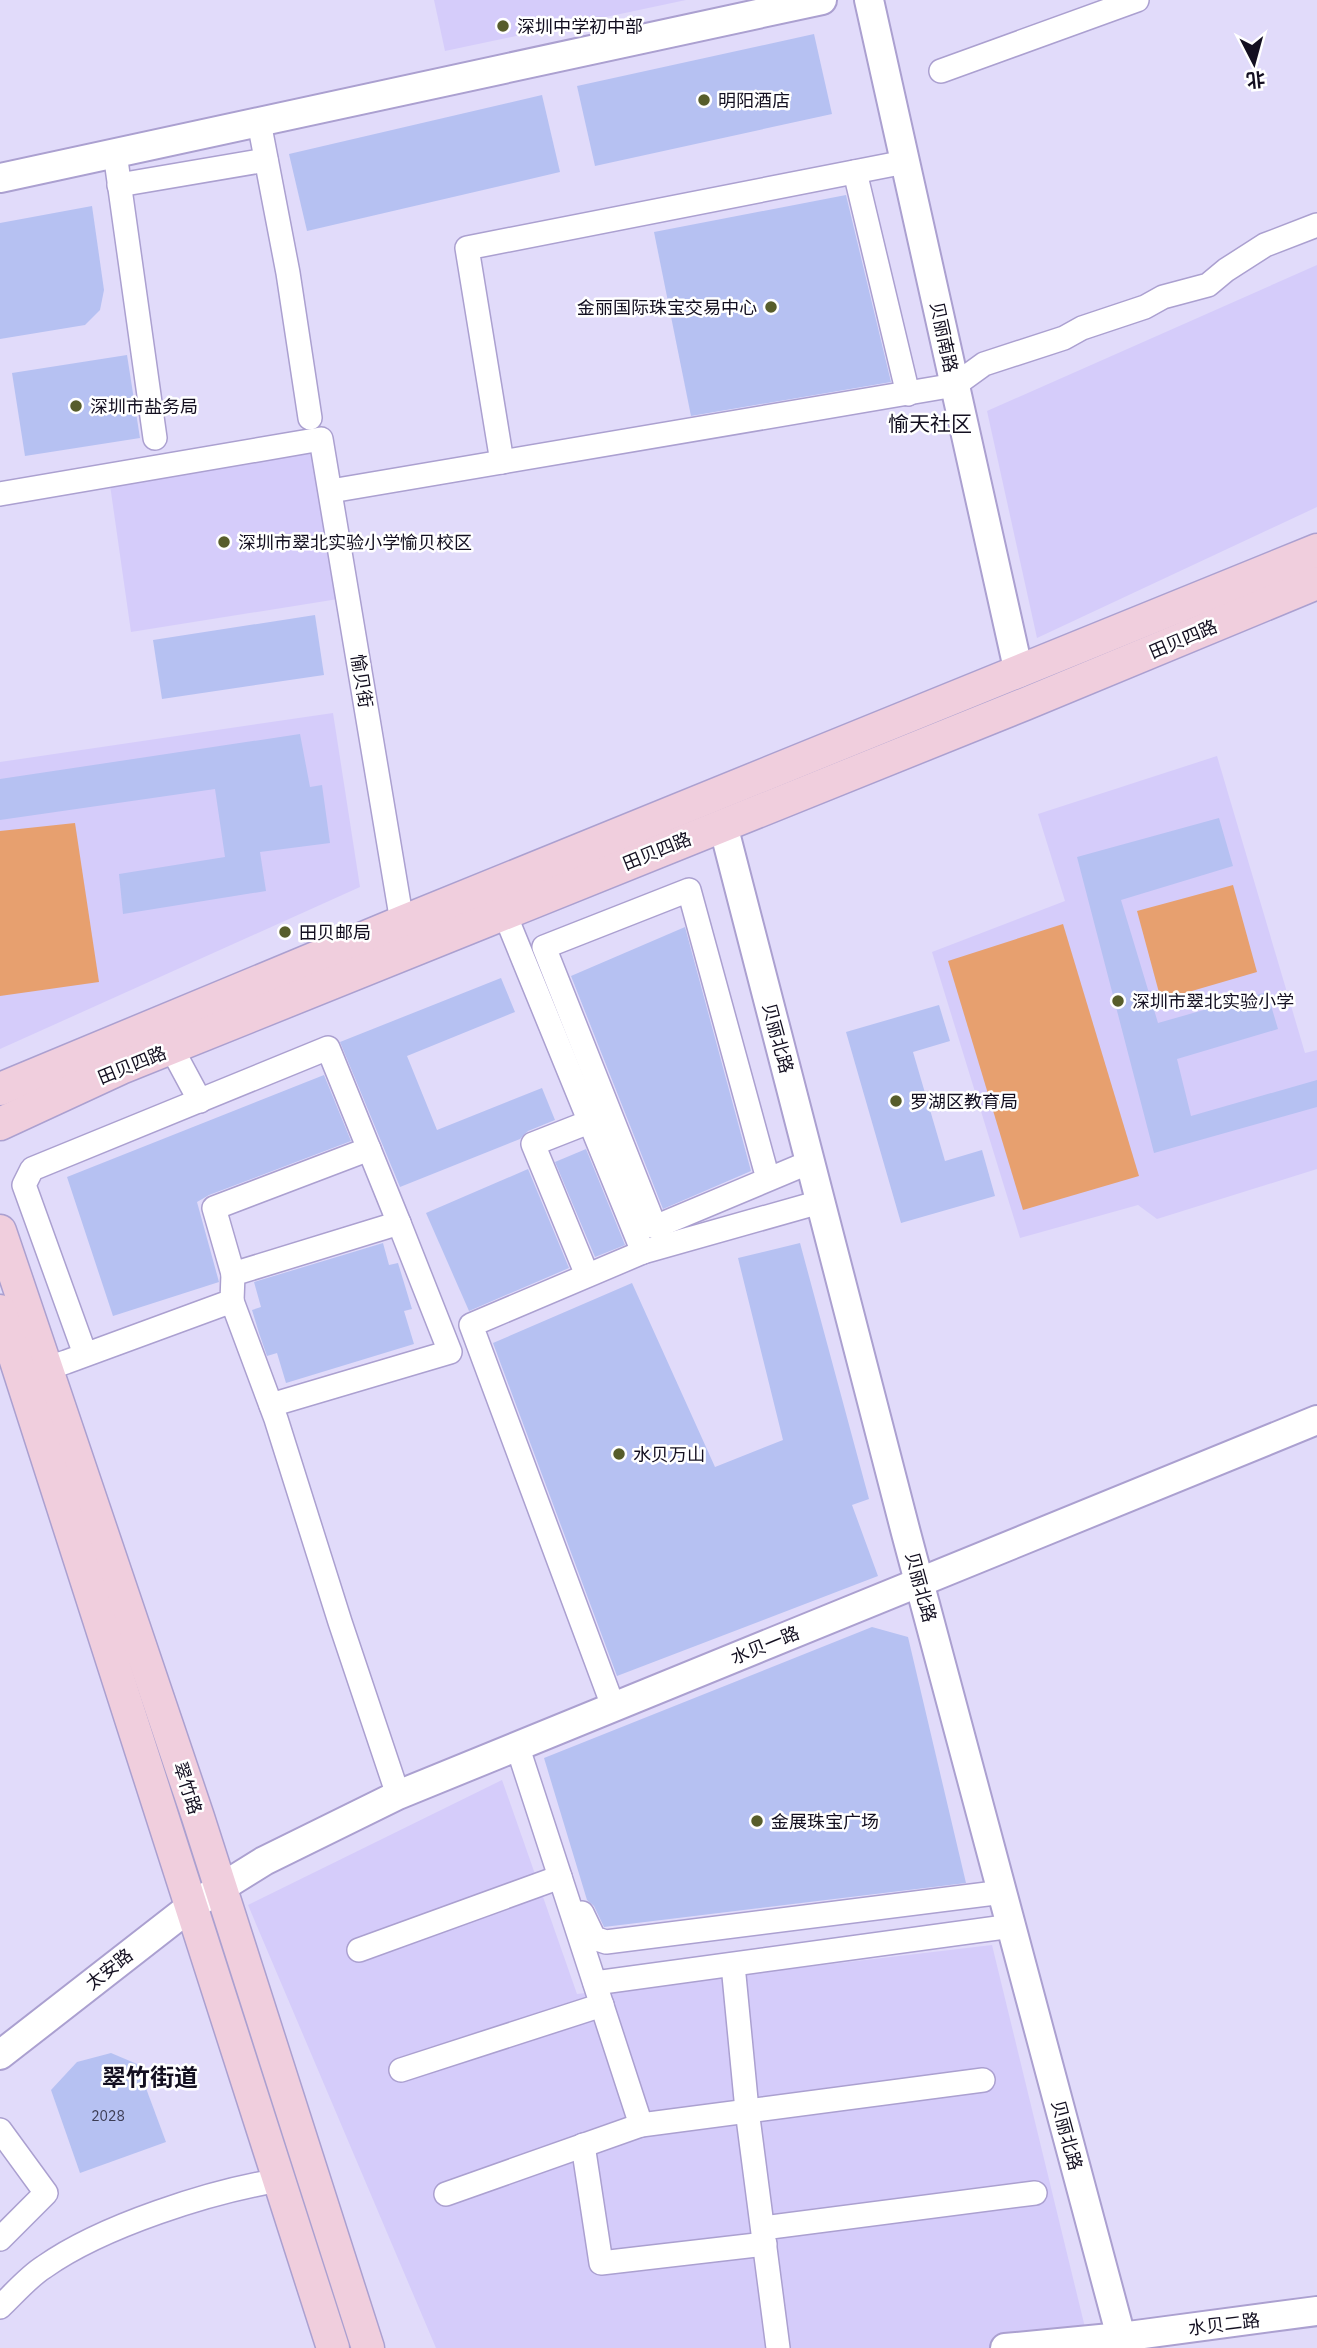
<svg xmlns="http://www.w3.org/2000/svg" width="1317" height="2348" font-family="'IBM Plex Sans','Noto Sans SC',sans-serif">
	<style>
		.built { fill: #d5ccfa }
		.green { fill: #e7a06f }
		.building { fill: #b6c1f2 }
		.lines { fill: none; stroke-linecap: round; stroke-linejoin: round }
		.minor-casing { stroke: #aba0d0; stroke-width: 26 }
		.tertiary-casing { stroke: #aba0d0; stroke-width: 32 }
		.secondary-casing { stroke: #aba0d0; stroke-width: 35 }
		.minor { stroke: #fff; stroke-width: 23 }
		.tertiary { stroke: #fff; stroke-width: 28 }
		.secondary { stroke: #f0cedd; stroke-width: 32 }
		.poi-dot { fill: #575d2b; stroke: #fff; stroke-width: 2.5 }
		.labels { text-anchor: middle; dominant-baseline: central; stroke-width: 5; stroke-linejoin: round; paint-order: stroke }
		.number-label { font-size: 14px; fill: #3c3c54 }
		.poi-label { font-size: 18px; fill: #130f20; stroke: #fff; text-anchor: start }
		.street-label { font-size: 18px; fill: #130f20; stroke: #fff }
		.quarter-label { font-size: 21px; fill: #130f20; stroke: #fff }
		.district-label { font-size: 24px; font-weight: bold; fill: #130f20; stroke: #fff }
	</style>
	<rect width="100%" height="100%" fill="#e1dbfa"/>
	<g class="built">
		<path d="M434,0h252l-241,51z"/>
		<path d="M1317,265v242l-280,131 -50,-227z"/>
		<path d="M316,451l22,148 -207,33 -21,-147z"/>
		<path d="M333,713l27,174 -360,162v-287z"/>
		<path d="M1217,756l88,297 12,-3v119l-160,50 -19,-14 -118,33 -88,-286 133,-51 -27,-87z"/>
		<path d="M502,1780l75,214 415,-49 98,403h-654l-188,-443z"/>
	</g>
	<g class="green">
		<path d="M75,823l24,159 -99,14v-165z"/>
		<path d="M1233,885l24,87 -96,28 -24,-89z"/>
		<path d="M1063,924l76,252 -116,34 -75,-249z"/>
	</g>
	<g class="building">
		<path d="M814,34l18,80 -237,52 -18,-80z"/>
		<path d="M542,95l18,77 -253,59 -18,-77z"/>
		<path d="M846,195l45,187 -200,34 -37,-184z"/>
		<path d="M92,206l12,84 -4,20 -15,15 -85,14v-116z"/>
		<path d="M127,355l13,83 -115,18 -13,-83z"/>
		<path d="M315,615l9,60 -162,24 -9,-59z"/>
		<path d="M300,734l10,53 12,-2 8,58 -70,9 6,39 -143,23 -4,-40 106,-17 -10,-68 -215,31v-41z"/>
		<path d="M1219,818l14,48 -112,34 37,123 109,-31 11,37 -101,30 14,57 126,-36v27l-163,46 -77,-296z"/>
		<path d="M685,927l66,244 -88,38 -92,-233z"/>
		<path d="M501,978l14,34 -108,44 30,74 105,-42 13,32 -27,11 -8,8 -120,48 -60,-145z"/>
		<path d="M939,1005l11,36 -37,11 32,109 37,-11 13,46 -94,27 -55,-191z"/>
		<path d="M324,1075l27,66 -142,54 -12,7 22,80 -106,34 -46,-139z"/>
		<path d="M586,1149l39,96 -30,12 -40,-95z"/>
		<path d="M528,1169l41,99 -100,43 -43,-98z"/>
		<path d="M383,1243l6,22 9,-2 14,46 -8,2 10,33 -128,39 -9,-30 -10,3 -8,-23 -7,-23 9,-3 -7,-25z"/>
		<path d="M800,1243l69,256 -17,6 26,71 -261,100 -124,-333 139,-60 83,184 68,-27 -45,-182z"/>
		<path d="M872,1627l36,10 58,246 -362,44 -10,-21 -7,-6 -43,-142z"/>
		<path d="M111,2053l26,11 29,78 -86,31 -29,-83 26,-28z"/>
	</g>
	<g class="lines">
		<defs>
			<g id="minor">
				<path d="M941,71l196,-71"/>
				<path d="M259,122l29,151 22,145"/>
				<path d="M115,153l40,285"/>
				<path d="M855,172l53,222"/>
				<path d="M119,185l147,-25"/>
				<path d="M502,462l-35,-214 438,-86"/>
				<path d="M331,491l624,-106 29,-21 80,-26 18,-10 63,-21 18,-10 45,-12 18,-15 39,-25 52,-20"/>
				<path d="M0,494l321,-55 81,483"/>
				<path d="M504,912l139,340"/>
				<path d="M172,1049l28,52"/>
				<path d="M768,1179l-79,-289 -145,57 111,280 155,-65"/>
				<path d="M233,1274l-19,-66 155,-59"/>
				<path d="M587,1275l-54,-131 56,-22"/>
				<path d="M232,1301l44,118 64,203 58,173"/>
				<path d="M48,1368l18,-6 166,-61 1,-27 166,-51 -71,-175 -296,121 -8,16 61,169"/>
				<path d="M271,1405l179,-53 -51,-129"/>
				<path d="M613,1706l-142,-381 172,-73 177,-50"/>
				<path d="M517,1745l124,380 342,-45"/>
				<path d="M582,1913l12,25 12,4 397,-50"/>
				<path d="M359,1950l201,-73"/>
				<path d="M733,1965l14,145 31,238"/>
				<path d="M595,1983l417,-57"/>
				<path d="M401,2070l201,-65"/>
				<path d="M0,2130l46,63 -46,46"/>
				<path d="M583,2145l18,118 164,-19"/>
				<path d="M446,2194l195,-69"/>
				<path d="M763,2228l272,-35"/>
				<path d="M0,2307c14,-13 28,-30 44,-40 58,-41 167,-76 237,-87"/>
			</g>
			<g id="tertiary">
				<path d="M869,0l150,673"/>
				<path d="M0,178l822,-178"/>
				<path d="M723,825l183,708 218,815"/>
				<path d="M0,2055l190,-148 74,-46 134,-66 919,-375"/>
				<path d="M1005,2348l116,-11 196,-26"/>
			</g>
			<g id="secondary">
				<path d="M0,1089l402,-167 915,-372"/>
				<path d="M0,1124l121,-56 904,-364 292,-121"/>
				<path d="M0,1231l198,586 170,531"/>
				<path d="M0,1311l333,1037"/>
			</g>
		</defs>
		<use href="#minor" class="minor-casing"/>
		<use href="#tertiary" class="tertiary-casing"/>
		<use href="#secondary" class="secondary-casing"/>
		<use href="#minor" class="minor"/>
		<use href="#tertiary" class="tertiary"/>
		<use href="#secondary" class="secondary"/>
	</g>
	<g class="poi-dot">
		<circle cx="503" cy="26" r="7"/>
		<circle cx="704" cy="100" r="7"/>
		<circle cx="771" cy="307" r="7"/>
		<circle cx="76" cy="406" r="7"/>
		<circle cx="224" cy="542" r="7"/>
		<circle cx="285" cy="932" r="7"/>
		<circle cx="1118" cy="1001" r="7"/>
		<circle cx="896" cy="1101" r="7"/>
		<circle cx="619" cy="1454" r="7"/>
		<circle cx="757" cy="1821" r="7"/>
	</g>
	<g class="labels">
		<g class="number-label">
			<text x="108" y="2116">2028</text>
		</g>
		<g class="poi-label">
			<text x="517" y="26">深圳中学初中部</text>
			<text x="718" y="100">明阳酒店</text>
			<text x="757" y="307" text-anchor="end">金丽国际珠宝交易中心</text>
			<text x="90" y="406">深圳市盐务局</text>
			<text x="238" y="542">深圳市翠北实验小学愉贝校区</text>
			<text x="299" y="932">田贝邮局</text>
			<text x="1132" y="1001">深圳市翠北实验小学</text>
			<text x="910" y="1101">罗湖区教育局</text>
			<text x="633" y="1454">水贝万山</text>
			<text x="771" y="1821">金展珠宝广场</text>
		</g>
		<g class="street-label">
			<text transform="translate(944 337) rotate(78)">贝丽南路</text>
			<text transform="translate(1183 639) rotate(-23)">田贝四路</text>
			<text transform="translate(362 681) rotate(81)">愉贝街</text>
			<text transform="translate(657 851) rotate(-22)">田贝四路</text>
			<text transform="translate(778 1038) rotate(75)">贝丽北路</text>
			<text transform="translate(132 1065) rotate(-22)">田贝四路</text>
			<text transform="translate(921 1587) rotate(75)">贝丽北路</text>
			<text transform="translate(765 1645) rotate(-22)">水贝一路</text>
			<text transform="translate(188 1788) rotate(72)">翠竹路</text>
			<text transform="translate(109 1969) rotate(-38)">太安路</text>
			<text transform="translate(1067 2135) rotate(75)">贝丽北路</text>
			<text transform="translate(1224 2324) rotate(-7)">水贝二路</text>
		</g>
		<g class="quarter-label">
			<text x="930" y="423">愉天社区</text>
		</g>
		<g class="district-label">
			<text x="150" y="2077">翠竹街道</text>
		</g>
	</g>
	<g transform="translate(1254 63) rotate(174)" stroke="#ffffff" stroke-width="5" paint-order="stroke">
	<path d="M0-5L12 26L0 18L-12 26Z" fill="#130f20"/>
	<text y="-10" font-size="19" font-weight="bold" text-anchor="middle" fill="#130f20">北</text>
	</g>
</svg>
